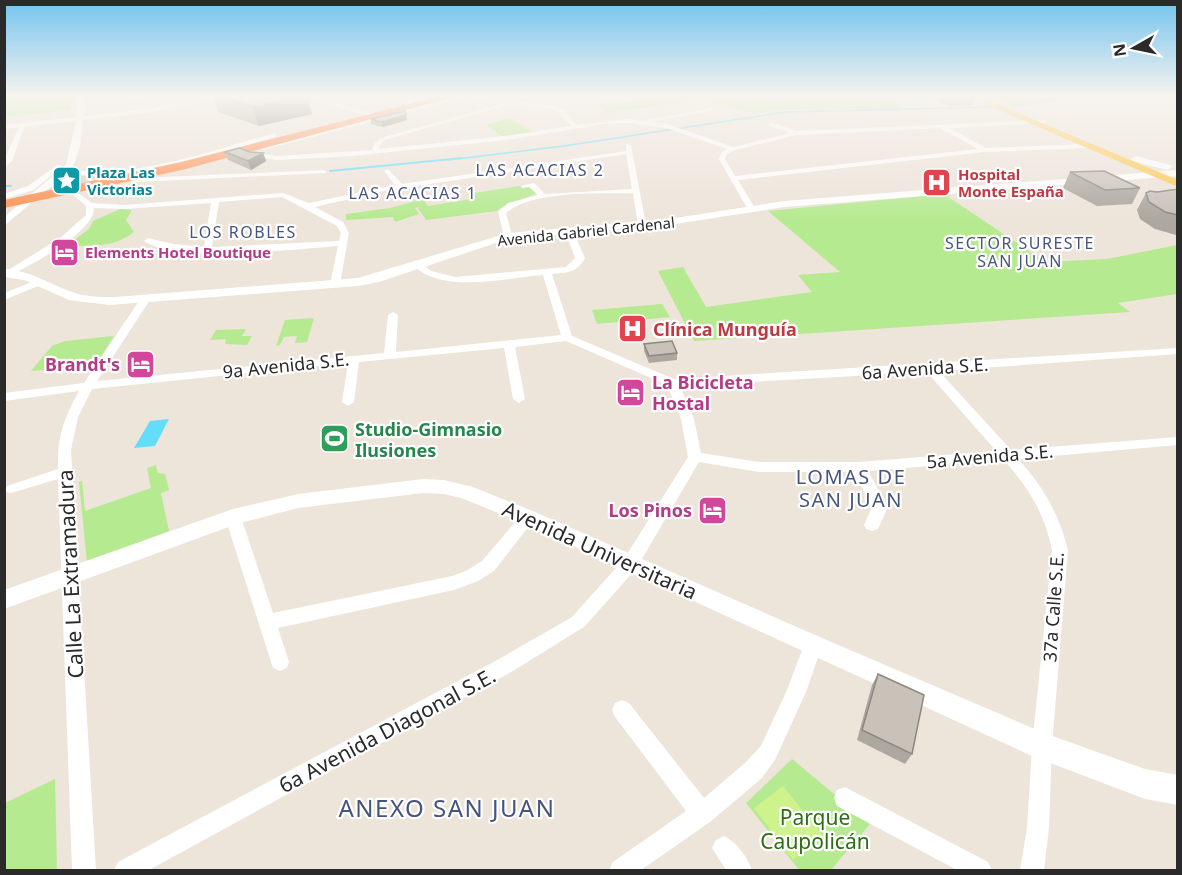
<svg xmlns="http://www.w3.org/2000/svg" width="1182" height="875" font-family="'Noto Sans',sans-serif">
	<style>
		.green { fill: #b6ea91 }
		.pitch { fill: #cef28c }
		.plaza { fill: #ddd7d1 }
		.water { fill: #63ddfa }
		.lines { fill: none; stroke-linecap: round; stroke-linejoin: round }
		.stream-far1 { stroke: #63ddfa; stroke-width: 1.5 }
		.stream { stroke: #63ddfa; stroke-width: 2 }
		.street { fill: #fff; fill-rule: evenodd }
		.secondary { fill: #fff; fill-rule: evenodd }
		.primary { fill: #fec84f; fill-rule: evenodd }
		.highway { fill: #ff9154; fill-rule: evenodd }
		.wall { fill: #aca79f }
		.shaded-wall { fill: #8c8882 }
		.building { fill: #c8c2b9; stroke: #8c8882; stroke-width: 1.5 }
		.labels { text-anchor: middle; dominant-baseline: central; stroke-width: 4.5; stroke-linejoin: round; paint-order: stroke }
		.far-culture-label { font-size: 15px; font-weight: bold; fill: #0d838f; stroke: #fff; text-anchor: start }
		.far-health-label { font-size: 15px; font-weight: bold; fill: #be3a42; stroke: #fff; text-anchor: start }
		.far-street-label { font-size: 15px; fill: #2a2a2a; stroke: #fff }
		.far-hotel-label { font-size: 15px; font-weight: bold; fill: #b23c85; stroke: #fff; text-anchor: start }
		.far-neighbourhood-label { font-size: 16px; letter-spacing: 1.5px; fill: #46547f; stroke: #fff }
		.health-label { font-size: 18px; font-weight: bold; fill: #be3a42; stroke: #fff; text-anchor: start }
		.hotel-label { font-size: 18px; font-weight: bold; fill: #b23c85; stroke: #fff; text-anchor: end }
		.street-label { font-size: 18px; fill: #2a2a2a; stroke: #fff }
		.leisure-label { font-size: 18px; font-weight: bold; fill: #27864d; stroke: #fff; text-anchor: start }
		.neighbourhood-label { font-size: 20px; letter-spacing: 1.5px; fill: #46547f; stroke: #fff }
		.near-street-label { font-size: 21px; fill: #2a2a2a; stroke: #fff }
		.near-park-label { font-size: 21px; fill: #2c6e13; stroke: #fff }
		.near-neighbourhood-label { font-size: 24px; letter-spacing: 1.5px; fill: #46547f; stroke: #fff }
	</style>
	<rect width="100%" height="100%" fill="#ede4da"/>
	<g class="green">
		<path d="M12,96h61l-3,14 -65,7 -1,-19z"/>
		<path d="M649,96h197l7,4 36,-1 14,9 -128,2 -22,3 -50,-14 -97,14 -9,-9 36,-2z"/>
		<path d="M989,96h104l-79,10z"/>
		<path d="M510,118l23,14 -31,4 -16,-11z"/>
		<path d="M520,186l10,1 6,7 -34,13 -6,4 -70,9 -8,-12 2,-1 -5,1 4,6 -24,8 -2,-5 -47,3v-6l44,-6 33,-9 5,7 43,-7 -4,-5z"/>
		<path d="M944,194l101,68 62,-3 70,-14v49l-59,9 12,9 -436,29 -36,-70 25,-4 23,40 106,-15 -14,-17 42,-3 -72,-61z"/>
		<path d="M120,209l12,1 -6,10 8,12c-19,15 -39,14 -62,14l-3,-2 20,-15 4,-8z"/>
		<path d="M662,304l8,13 -73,7 -5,-14z"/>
		<path d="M314,318l-7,24 -12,1 2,-7 -13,1 -4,8 -4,1 9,-26z"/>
		<path d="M246,329l-4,7h10l-5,9 -22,-1 1,-5 -16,1 6,-10z"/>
		<path d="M114,336l-19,30 -64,5 21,-25 13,-5z"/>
		<path d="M156,465l2,8 7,1 4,16 -8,3 8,38 -82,31 -8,-80 3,-1 3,30 66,-23 -4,-20z"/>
		<path d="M792,759l78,65 -39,46h-32l-53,-67z"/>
		<path d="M55,779l2,91h-52v-67z"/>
	</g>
	<path class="pitch" d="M783,786l40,50 -30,24 -39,-52z"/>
	<path class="plaza" d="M165,165l-77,18 -39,7 20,-17 13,3h19z"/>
	<path class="water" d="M169,419l-14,27 -21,2 16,-27z"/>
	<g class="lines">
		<g class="stream-far1">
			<path d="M1015,106l58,-10"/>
			<path d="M448,160l116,-14 222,-34 206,-5"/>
		</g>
		<g class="stream">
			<path d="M330,171l132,-13"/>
			<path d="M4,186h7"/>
		</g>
		<g class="street">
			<path d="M4,96h9l-9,3z"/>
			<path d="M138,96h18l-37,6 -3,-2z"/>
			<path d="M457,96h24l77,11 7,4 11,14 53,-6 38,5 66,23 57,-14 -22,-8 2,-3 27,9 248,-11 2,3 -98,5 37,20 101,-4 3,2 -3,2 -102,4 -247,28 17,28 -4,2 -4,-2 -28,-49 3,-7 5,-3 -61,-21 -37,-5 -24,1 -99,16 -154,16 -75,4 -33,-6 3,-2 30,4 95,-6 2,-6 7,-6 124,-35 -39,-6 -203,53 -3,-2zM513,104l43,6 15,16 -65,10 -127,13v-3l6,-6zM940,128l38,21 -243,27 -10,-17 2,-5 8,-4 62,-15z"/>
			<path d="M713,108l-2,3 -61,11 -3,-2z"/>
			<path d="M20,124l5,1 -13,36 -8,6v-6z"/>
			<path d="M275,133l2,3c-57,17 -148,50 -206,37l-4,-7 5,-1 4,5c58,10 142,-22 199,-37z"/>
			<path d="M626,144l5,1 15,80 -4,3 -4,-3 -5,-32c-35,1 -100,-3 -127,20l6,23 -4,3 -4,-3 -6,-24 10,-9 30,-8 -9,-8 -7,1 -1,-2 13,-3 11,11 87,-5 -6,-35 -242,37 -69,16 28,15 6,11 -9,51 -5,3 -5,-3 8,-38c-41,3 -162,17 -194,-5l4,-3 25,6 31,3 7,-44 -87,6 -30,-1c0,24 -60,55 -81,66l-8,-2 55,-34 26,-23v-9l-16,-14 4,-2 18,13 32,2 159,-12 26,10 86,-18 -11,-14 4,-2 14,15 224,-33zM282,197l55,29 4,7 -2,8 -127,6 7,-45z"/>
			<path d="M57,165l5,1 -28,24 -30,9v-5l24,-8z"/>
			<path d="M324,170l2,1v2l-210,10 -4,-2 4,-2z"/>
			<path d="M569,228l4,3 12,27c-7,14 -18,15 -33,16l20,62 102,43 504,-31v6l-239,17 72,79 167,-13v8l-160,14c25,27 41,55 50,91l-16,196 -3,82 -5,42h-24l7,-42 5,-82 20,-196c-8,-38 -23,-61 -48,-90l-136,11 20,36 -10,22 -6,2 -6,-2 -2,-4 8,-18 -18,-35h-95l-60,-10 -63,107 -52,58 -71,44 -364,199h-35l4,-8 381,-203 73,-42 52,-58 64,-102 -7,-38 -14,-34 -101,-44 -51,6 10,52 -6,4 -6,-4 -9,-51 -145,14 -5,40 -6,4 -6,-4 6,-39 -256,26 -14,28 -7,33 25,420h-24l-14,-391 -47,14 -5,-1 -2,-5 54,-18c-1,-32 6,-51 21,-78l-75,10v-8l80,-10 57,-85 4,-1 5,3 -53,81 287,-28 4,-38 5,-3 5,3 -2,37 165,-17 -18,-60c-37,3 -103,20 -131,-11l8,-2 11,9 24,6 111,-10 9,-9 -10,-27zM927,372l69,79 -137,11h-100l-58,-9 -7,-34 -14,-33z"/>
			<path d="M40,279l3,1v4l-39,16v-7z"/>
			<path d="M233,511l5,2 3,4 32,96 179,-37 14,-5 16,-10 41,-48h10l3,4 -42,54 -16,10 -24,9 -176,38 11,34 -2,6 -7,3 -7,-3 -2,-6 -46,-145 3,-4z"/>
			<path d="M813,638l7,2 2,6 -16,46 -31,68 -14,19 -51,43 -69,48h-32l4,-8 73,-51 -71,-94 -3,-7 3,-7 7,-3 7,3 75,95 41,-35 16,-17 26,-56 19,-50z"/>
			<path d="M845,787l143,75 4,8h-35l-120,-64 -3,-8 3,-8z"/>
			<path d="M724,836c13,6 23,21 28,34h-26l-14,-22 4,-8z"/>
		</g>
		<g class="secondary">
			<path d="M79,96h7l-2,20 62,-7 66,-13h15l-81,17 -63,7 -3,26 -7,22 -69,58v-9l62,-52 10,-44 -72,8v-4l72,-8z"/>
			<path d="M302,96h12l66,20 -7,2z"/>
			<path d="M1136,156l34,9 2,2 -5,3 -34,-9 -2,-2z"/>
			<path d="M1178,170v6l-394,31 -115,18 -161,14 -129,43 -21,4 -249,19 -40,-5 -45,-20 -20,-3v-8c26,1 45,15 68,23 14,5 29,5 43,5l243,-19 150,-45 161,-14 115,-18z"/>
			<path d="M423,479l21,1 29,7 62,25 287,126 222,95 101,36 33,6v30l-33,-6 -113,-43 -511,-234 -60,-24 -17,-4 -21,-1 -125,15 -61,16 -233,85v-19l229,-81 65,-15z"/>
		</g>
		<path class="primary" d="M966,96h12l200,84v7z"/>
		<path class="highway" d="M441,96h16l-275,74 -178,38v-8l177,-38z"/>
	</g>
	<g class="wall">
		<path d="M213,96h94l5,18 -53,12 -41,-14z"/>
		<path d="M853,96h74l-69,3z"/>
		<path d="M928,96h46l1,1 -3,8 -24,1z"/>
		<path d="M371,119l36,1 -24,7 -12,-3z"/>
		<path d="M225,152l38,1 3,8 -15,9 -23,-10z"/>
		<path d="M1070,172l70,16 -8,16 -35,2 -34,-18z"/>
		<path d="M1178,189v45l-2,1 -21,-6 -15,-10 -3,-9 9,-17z"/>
		<path d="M644,344l33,9v7l-28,3 -5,-12z"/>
		<path d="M878,674l34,80 -7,10 -48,-24 15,-55z"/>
	</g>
	<g class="shaded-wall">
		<path d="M307,96l5,18 -53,12 -6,-19z"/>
		<path d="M406,115l1,5 -24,7 -1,-5z"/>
		<path d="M263,153l3,8 -15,9 -3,-9z"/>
	</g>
	<g class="building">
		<path d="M218,96h89l-54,11z"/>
		<path d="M948,96h26l1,1 -24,1z"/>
		<path d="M405,111l1,4 -24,7 -11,-3z"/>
		<path d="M239,148l11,4 13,1 -15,8 -23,-9z"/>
		<path d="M1104,171l36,17 -35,2 -35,-18z"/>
		<path d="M1178,189v26l-13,-3 -16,-10 -3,-9 4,-2 7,1z"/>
		<path d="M672,341l5,12 -28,3 -5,-12z"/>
		<path d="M878,674l46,21 -12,59 -50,-24z"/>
	</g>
	<linearGradient id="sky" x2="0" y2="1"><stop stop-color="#73c4ef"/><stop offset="0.44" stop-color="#f7f3ee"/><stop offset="1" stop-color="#f7f3ee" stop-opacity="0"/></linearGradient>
	<rect width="1182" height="219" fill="url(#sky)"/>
	<defs>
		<symbol id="sight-square" viewBox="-11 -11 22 22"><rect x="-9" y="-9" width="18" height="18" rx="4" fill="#0f9aa8" stroke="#fff"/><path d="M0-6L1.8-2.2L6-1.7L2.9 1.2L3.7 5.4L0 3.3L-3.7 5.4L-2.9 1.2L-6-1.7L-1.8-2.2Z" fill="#fff"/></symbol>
		<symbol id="hospital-square" viewBox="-11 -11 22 22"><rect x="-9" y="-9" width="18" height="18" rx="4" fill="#e0444e" stroke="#fff"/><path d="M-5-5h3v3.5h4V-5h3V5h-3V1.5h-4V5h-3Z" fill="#fff"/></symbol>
		<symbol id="hotel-square" viewBox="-11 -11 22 22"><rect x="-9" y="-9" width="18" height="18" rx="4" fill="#d1479c" stroke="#fff"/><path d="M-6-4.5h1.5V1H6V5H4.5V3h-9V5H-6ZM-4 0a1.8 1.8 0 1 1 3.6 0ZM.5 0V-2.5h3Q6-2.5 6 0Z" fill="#fff"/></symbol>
		<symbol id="stadium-square" viewBox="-11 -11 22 22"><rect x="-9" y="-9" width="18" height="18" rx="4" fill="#2e9e5b" stroke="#fff"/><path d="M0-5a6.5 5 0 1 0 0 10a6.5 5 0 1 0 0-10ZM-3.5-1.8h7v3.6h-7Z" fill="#fff"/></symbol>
	</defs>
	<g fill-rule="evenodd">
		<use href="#sight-square" x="50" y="164" width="33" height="33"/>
		<use href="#hospital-square" x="920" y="166" width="33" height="33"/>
		<use href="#hotel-square" x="48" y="236" width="33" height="33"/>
		<use href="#hospital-square" x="616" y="312" width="33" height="33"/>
		<use href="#hotel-square" x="124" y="348" width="33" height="33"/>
		<use href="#hotel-square" x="614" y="376" width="33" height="33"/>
		<use href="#stadium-square" x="318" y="422" width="33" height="33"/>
		<use href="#hotel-square" x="696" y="494" width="33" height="33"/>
	</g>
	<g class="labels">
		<g class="far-culture-label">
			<text x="87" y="172">Plaza Las<tspan x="87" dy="17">Victorias</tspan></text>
		</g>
		<g class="far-health-label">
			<text x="958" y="174">Hospital<tspan x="958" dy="17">Monte España</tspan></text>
		</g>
		<g class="far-street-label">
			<text transform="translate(586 231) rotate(-6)">Avenida Gabriel Cardenal</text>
		</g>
		<g class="far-hotel-label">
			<text x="85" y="252">Elements Hotel Boutique</text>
		</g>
		<g class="far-neighbourhood-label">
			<text x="540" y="170">LAS ACACIAS 2</text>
			<text x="413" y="193">LAS ACACIAS 1</text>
			<text x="243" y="232">LOS ROBLES</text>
			<text x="1020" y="243">SECTOR SURESTE<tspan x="1020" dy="18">SAN JUAN</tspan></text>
		</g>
		<g class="health-label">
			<text x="653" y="329">Clínica Munguía</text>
		</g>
		<g class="hotel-label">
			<text x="120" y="364">Brandt's</text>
			<text x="652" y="382" text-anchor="start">La Bicicleta<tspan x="652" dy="21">Hostal</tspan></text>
			<text x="692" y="510">Los Pinos</text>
		</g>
		<g class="street-label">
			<text transform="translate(286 365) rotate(-6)">9a Avenida S.E.</text>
			<text transform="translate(925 368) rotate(-4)">6a Avenida S.E.</text>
			<text transform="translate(990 456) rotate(-5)">5a Avenida S.E.</text>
			<text transform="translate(1053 607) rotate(-86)">37a Calle S.E.</text>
		</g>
		<g class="leisure-label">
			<text x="355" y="429">Studio-Gimnasio<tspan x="355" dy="21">Ilusiones</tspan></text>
		</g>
		<g class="neighbourhood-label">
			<text x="851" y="476">LOMAS DE<tspan x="851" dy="23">SAN JUAN</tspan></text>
		</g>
		<g class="near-street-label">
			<text transform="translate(600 550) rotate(24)">Avenida Universitaria</text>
			<text transform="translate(70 574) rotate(-93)">Calle La Extramadura</text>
			<text transform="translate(387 730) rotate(-28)">6a Avenida Diagonal S.E.</text>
		</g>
		<g class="near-park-label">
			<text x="815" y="817">Parque<tspan x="815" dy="24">Caupolicán</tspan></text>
		</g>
		<g class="near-neighbourhood-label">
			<text x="447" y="807">ANEXO SAN JUAN</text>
		</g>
	</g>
	<rect width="1182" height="875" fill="none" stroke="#2a2a2a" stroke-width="12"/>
	<g transform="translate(1134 48) rotate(261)" stroke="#ffffff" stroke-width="4.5" paint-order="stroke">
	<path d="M0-4.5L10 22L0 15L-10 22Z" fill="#2a2a2a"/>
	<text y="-9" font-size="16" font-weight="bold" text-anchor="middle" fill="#2a2a2a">N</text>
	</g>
</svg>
